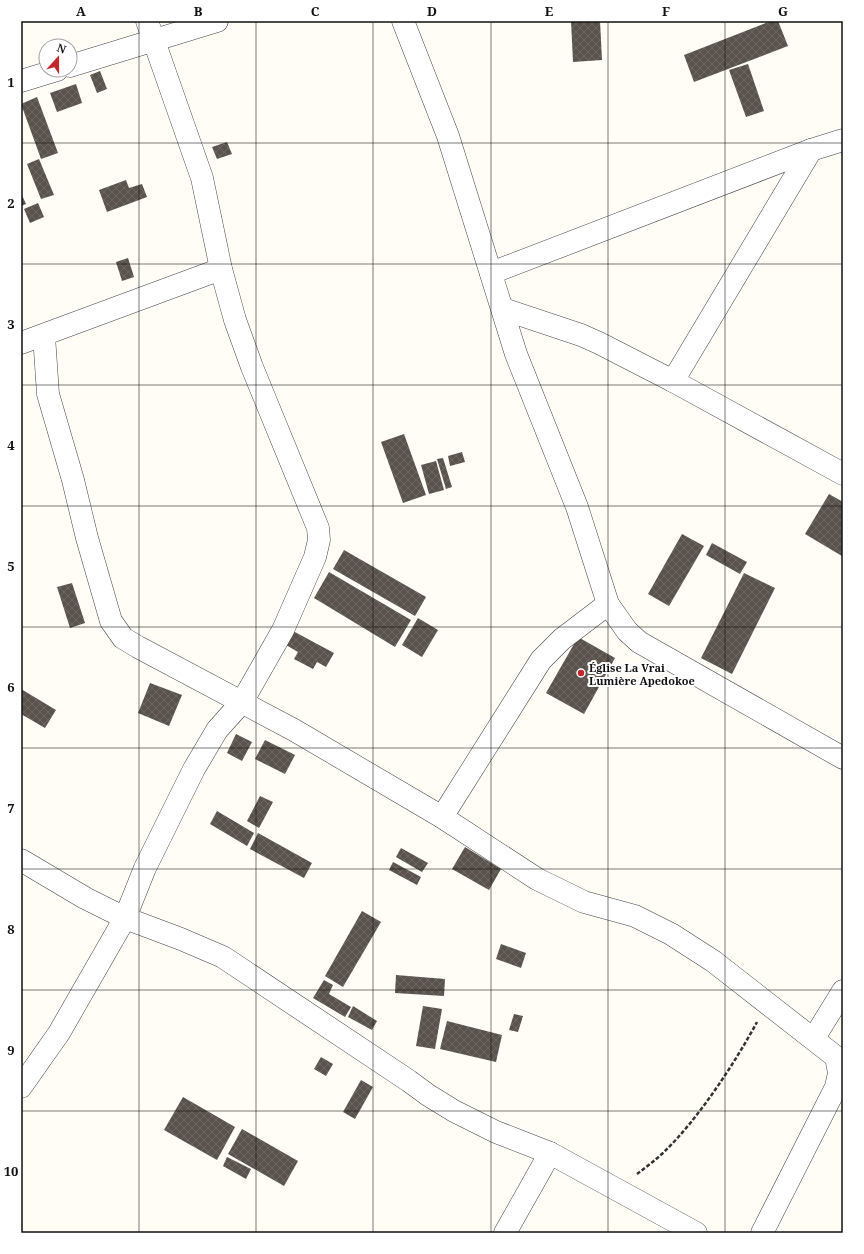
<svg xmlns="http://www.w3.org/2000/svg" width="864" height="1254" font-family="'Noto Serif',serif">
	<style>
		.building { fill: url(#building-cross-hatch) }
		.lines { fill: none; stroke-linecap: round; stroke-linejoin: round }
		.minor-casing { stroke: #444; stroke-width: 23 }
		.path { stroke: #333; stroke-width: 2.5; stroke-dasharray: 4 2; stroke-linecap: butt }
		.minor { stroke: #fff; stroke-width: 22 }
		.grid { fill: none; stroke: #111; stroke-width: 1; stroke-opacity: 0.55 }
		.poi-dot { fill: #c4262e; stroke: #fff; stroke-width: 1.5 }
		.labels { text-anchor: middle; dominant-baseline: central; stroke-width: 4; stroke-linejoin: round; paint-order: stroke }
		.poi-label { font-size: 11px; font-weight: bold; fill: #111; stroke: #fff; text-anchor: start }
		.neatline { fill: none; stroke: #111; stroke-width: 1.5 }
		.grid-label { font-size: 13px; text-anchor: middle; font-weight: bold; fill: #111 }
	</style>
	<defs>
		<pattern id="building-cross-hatch" width="8" height="8" patternUnits="userSpaceOnUse"><rect width="8" height="8" fill="#5a524d"/><path d="M0 0l8 8M0 8l8-8" fill="none" stroke="#6d6662"/></pattern>
	</defs>
	<rect width="100%" height="100%" fill="#fffdf5"/>
	<g class="building">
		<path d="M571,21h29l2,39 -29,2z"/>
		<path d="M771,21h7l10,25 -94,36 -10,-27z"/>
		<path d="M748,64l16,47 -18,6 -17,-47z"/>
		<path d="M100,71l7,18 -10,4 -7,-18z"/>
		<path d="M76,84l6,19 -25,9 -7,-19z"/>
		<path d="M37,97l21,56 -17,6 -20,-55z"/>
		<path d="M227,142l5,12 -15,5 -5,-12z"/>
		<path d="M39,159l15,36 -13,4 -14,-35z"/>
		<path d="M126,180l3,8 13,-4 5,13 -40,15 -8,-22z"/>
		<path d="M21,193l5,11 -5,2z"/>
		<path d="M38,203l6,14 -14,6 -6,-14z"/>
		<path d="M128,258l6,19 -12,4 -6,-19z"/>
		<path d="M404,434l22,61 -23,8 -22,-61z"/>
		<path d="M462,452l3,10 -15,4 -2,-10z"/>
		<path d="M443,458l9,29 -6,2 -9,-30z"/>
		<path d="M436,461l8,29 -15,4 -8,-29z"/>
		<path d="M829,494l14,8v52l-1,2 -37,-22z"/>
		<path d="M682,534l22,12 -35,60 -21,-12z"/>
		<path d="M712,543l35,19 -7,12 -34,-19z"/>
		<path d="M344,550l82,47 -11,19 -82,-47z"/>
		<path d="M329,572l82,48 -16,27 -81,-49z"/>
		<path d="M744,573l31,15 -43,86 -31,-16z"/>
		<path d="M72,583l13,40 -15,5 -13,-41z"/>
		<path d="M418,618l20,12 -16,27 -20,-12z"/>
		<path d="M293,631l41,22 -8,14 -9,-5 -4,7 -19,-10 4,-7 -12,-7z"/>
		<path d="M578,637l37,21 -31,56 -38,-21z"/>
		<path d="M150,683l32,12 -13,31 -31,-13z"/>
		<path d="M21,689l35,21 -11,18 -24,-14z"/>
		<path d="M236,734l16,8 -10,19 -15,-8z"/>
		<path d="M265,740l30,15 -10,19 -30,-15z"/>
		<path d="M260,796l13,6 -14,26 -12,-7z"/>
		<path d="M217,811l37,22 -7,13 -37,-22z"/>
		<path d="M258,833l54,30 -8,15 -54,-29z"/>
		<path d="M465,847l36,22 -12,21 -37,-21z"/>
		<path d="M401,848l27,15 -6,9 -26,-15z"/>
		<path d="M393,862l28,15 -4,8 -28,-15z"/>
		<path d="M362,911l19,11 -38,65 -18,-11z"/>
		<path d="M501,944l25,9 -5,15 -25,-9z"/>
		<path d="M396,975l49,4 -1,17 -49,-3z"/>
		<path d="M324,980l9,5 -4,9 22,13 -6,10 -32,-19z"/>
		<path d="M353,1006l24,15 -5,9 -24,-13z"/>
		<path d="M423,1006l19,3 -7,40 -19,-3z"/>
		<path d="M514,1014l9,2 -5,16 -9,-2z"/>
		<path d="M447,1021l55,14 -6,27 -56,-13z"/>
		<path d="M321,1057l12,7 -7,12 -12,-7z"/>
		<path d="M361,1080l12,7 -18,32 -12,-7z"/>
		<path d="M183,1097l52,30 -18,33 -53,-30z"/>
		<path d="M242,1129l56,32 -14,25 -56,-32z"/>
		<path d="M227,1157l24,12 -5,10 -23,-13z"/>
	</g>
	<g class="lines">
		<defs>
			<g id="minor">
				<path d="M403,21l45,115 68,218 61,153 31,97 19,27 12,11 204,116"/>
				<path d="M70,66l147,-45"/>
				<path d="M21,81l36,-11"/>
				<path d="M491,273l320,-123 32,-10"/>
				<path d="M503,309l78,26 18,8 74,38 170,93"/>
				<path d="M44,336l4,58 25,86 14,58 24,83 12,17 15,9 156,83 148,87 95,62 47,23 51,14 36,18 42,27 123,96 3,16 -3,14 -74,146"/>
				<path d="M21,343l200,-74"/>
				<path d="M673,381l138,-231"/>
				<path d="M442,817l99,-157 21,-21 46,-35"/>
				<path d="M21,860l64,38 40,20 56,21 42,18 186,124 19,14 26,16 42,21 54,21 146,80"/>
				<path d="M814,1038l29,-47"/>
				<path d="M21,1087l38,-54 66,-115 20,-50 49,-99 23,-39 25,-28 41,-72 32,-73 4,-17 -1,-12 -66,-161 -17,-47 -14,-51 -19,-91 -55,-157"/>
				<path d="M505,1233l45,-80"/>
			</g>
		</defs>
		<use href="#minor" class="minor-casing"/>
		<path class="path" d="M637,1174c9,-7 19,-14 28,-23 33,-32 70,-88 92,-129"/>
		<use href="#minor" class="minor"/>
	</g>
	<path class="grid" d="M139,21v1212M256,21v1212M373,21v1212M491,21v1212M608,21v1212M725,21v1212M21,143h822M21,264h822M21,385h822M21,506h822M21,627h822M21,748h822M21,869h822M21,990h822M21,1111h822"/>
	<circle class="poi-dot" cx="581" cy="673" r="4"/>
	<g class="labels">
		<g class="poi-label">
			<text x="589" y="667">Église La Vrai<tspan x="589" dy="13">Lumière Apedokoe</tspan></text>
		</g>
	</g>
	<rect width="864" height="1254" fill="none" stroke="#ffffff" stroke-width="44"/>
	<g transform="translate(58 58) rotate(21)"><circle r="19" fill="#ffffff" stroke="#a0a0a0"/>
	<path d="M0-3L7 15L0 10L-7 15Z" fill="#c4262e"/>
	<text y="-6" font-size="11" font-weight="bold" text-anchor="middle" fill="#111111">N</text>
	</g>
	<rect x="22" y="22" width="820" height="1210" class="neatline"/>
	<g class="grid-label">
		<text x="81" y="16">A</text>
		<text x="198" y="16">B</text>
		<text x="315" y="16">C</text>
		<text x="432" y="16">D</text>
		<text x="549" y="16">E</text>
		<text x="666" y="16">F</text>
		<text x="783" y="16">G</text>
		<text x="11" y="87">1</text>
		<text x="11" y="208">2</text>
		<text x="11" y="329">3</text>
		<text x="11" y="450">4</text>
		<text x="11" y="571">5</text>
		<text x="11" y="692">6</text>
		<text x="11" y="813">7</text>
		<text x="11" y="934">8</text>
		<text x="11" y="1055">9</text>
		<text x="11" y="1176">10</text>
	</g>
</svg>
